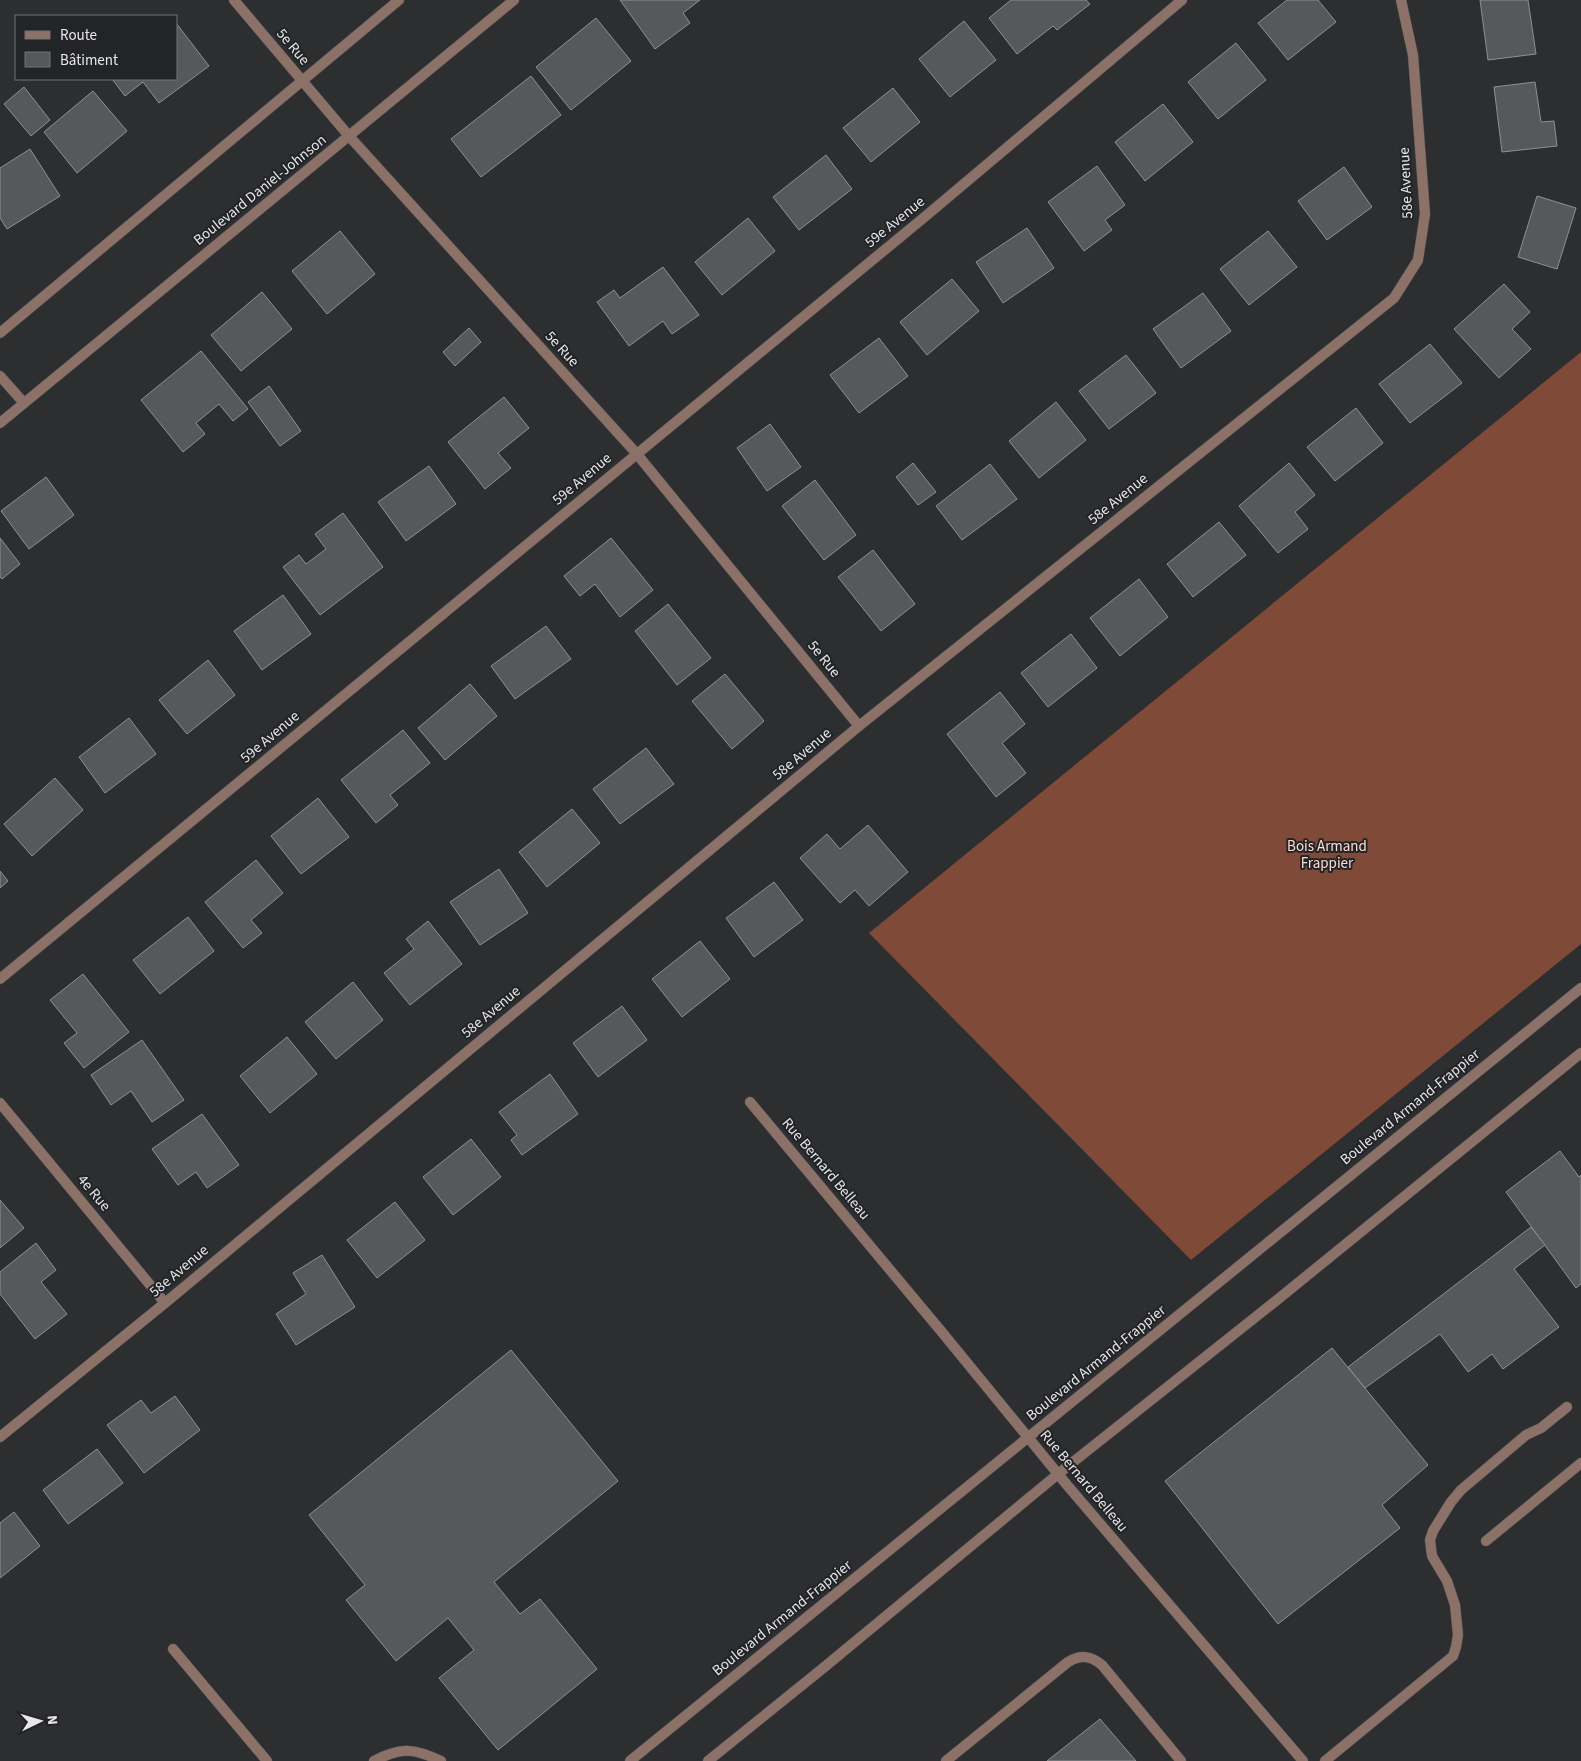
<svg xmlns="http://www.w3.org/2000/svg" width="1581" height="1761" font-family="'Source Sans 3',sans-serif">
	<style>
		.forest { fill: #804a38 }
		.building { fill: #57585b; stroke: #8e9093 }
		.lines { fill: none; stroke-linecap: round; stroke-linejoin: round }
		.lane-casing { stroke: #4b4c4e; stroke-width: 11 }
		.street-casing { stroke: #4b4c4e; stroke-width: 11 }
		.lane { stroke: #8b7168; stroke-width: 10 }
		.street { stroke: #8b7168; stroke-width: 10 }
		.labels { text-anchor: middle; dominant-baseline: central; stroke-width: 4; stroke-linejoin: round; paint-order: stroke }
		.street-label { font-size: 15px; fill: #e7e7e9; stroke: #232427 }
		.park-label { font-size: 15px; fill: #ffdbcf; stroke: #232427 }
	</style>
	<rect width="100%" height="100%" fill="#2d2e30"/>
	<path class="forest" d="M1581,352v592l-390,316 -322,-327z"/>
	<g class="building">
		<path d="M620,0h80l-17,13 7,10 -35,26z"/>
		<path d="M1011,0h75l4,4 -33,26 -4,-4 -36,28 -28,-36z"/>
		<path d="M1287,0h31l18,22 -48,38 -30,-37z"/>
		<path d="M1480,0h48l8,54 -48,6z"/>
		<path d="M596,18l35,43 -60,49 -35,-43z"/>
		<path d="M964,21l32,39 -46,37 -31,-38z"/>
		<path d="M176,23l33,43 -50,37 -16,-21 -18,14 -13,-17h64z"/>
		<path d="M1236,43l30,37 -48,39 -30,-37z"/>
		<path d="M531,76l30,39 -80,62 -30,-38z"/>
		<path d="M1535,82l6,40 13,-1 3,25 -55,6 -8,-65z"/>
		<path d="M24,87l26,33 -19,16 -27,-32z"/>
		<path d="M893,88l27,34 -49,40 -28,-34z"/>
		<path d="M93,91l34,40 -50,42 -33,-41z"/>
		<path d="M1163,104l30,38 -48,39 -30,-39z"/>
		<path d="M30,149l30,47 -53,33 -7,-11v-50z"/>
		<path d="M826,155l26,34 -53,41 -26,-33z"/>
		<path d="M1097,166l28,39 -20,15 7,10 -28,21 -36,-49z"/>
		<path d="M1344,167l28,40 -45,33 -29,-39z"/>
		<path d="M1537,196l39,12 -19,61 -39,-12z"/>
		<path d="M748,218l27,33 -53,44 -27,-33z"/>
		<path d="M1027,228l27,40 -51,35 -27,-41z"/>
		<path d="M340,231l35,43 -48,40 -35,-43z"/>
		<path d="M1268,231l29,36 -48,38 -29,-36z"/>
		<path d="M663,267l36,48 -27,19 -9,-13 -34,25 -32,-44 17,-12 6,8z"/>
		<path d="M952,279l27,32 -52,44 -27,-33z"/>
		<path d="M1504,284l26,28 -18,17 19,20 -32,29 -45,-49z"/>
		<path d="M262,292l30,37 -51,42 -30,-36z"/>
		<path d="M1203,293l28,38 -50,37 -28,-39z"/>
		<path d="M469,328l12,14 -26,24 -12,-14z"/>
		<path d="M879,338l29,38 -49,37 -29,-38z"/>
		<path d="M1430,344l32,39 -52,40 -31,-39z"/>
		<path d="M201,351l47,58 -15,12 -14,-17 -23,19 9,11 -22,18 -42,-52z"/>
		<path d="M1126,355l30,38 -47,36 -30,-38z"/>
		<path d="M269,386l32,45 -21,15 -32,-44z"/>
		<path d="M504,397l25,31 -31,25 13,15 -26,21 -37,-47z"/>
		<path d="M1056,402l30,38 -47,38 -30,-37z"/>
		<path d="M1356,408l27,35 -48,38 -28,-34z"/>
		<path d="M770,424l31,43 -34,24 -30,-43z"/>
		<path d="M913,463l23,29 -18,13 -22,-28z"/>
		<path d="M1289,463l26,32 -20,17 13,17 -30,24 -39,-47z"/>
		<path d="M990,464l27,35 -55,41 -26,-34z"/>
		<path d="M429,466l27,38 -50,37 -28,-39z"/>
		<path d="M46,477l28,38 -45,34 -28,-38z"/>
		<path d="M815,480l41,55 -32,25 -42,-54z"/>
		<path d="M343,513l40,54 -63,48 -37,-48 16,-12 7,9 20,-15 -11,-15z"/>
		<path d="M1219,522l27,33 -53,42 -26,-33z"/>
		<path d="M0,538l20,26 -18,15 -2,-2z"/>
		<path d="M611,538l42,52 -33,27 -25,-33 -15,12 -16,-20z"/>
		<path d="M873,550l42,54 -34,27 -43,-54z"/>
		<path d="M1139,579l29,38 -48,39 -30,-38z"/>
		<path d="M283,595l28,39 -49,36 -28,-39z"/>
		<path d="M668,604l43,54 -34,27 -42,-54z"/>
		<path d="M546,626l25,33 -56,40 -24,-33z"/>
		<path d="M1071,634l26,34 -49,39 -27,-34z"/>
		<path d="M208,660l27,35 -48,39 -28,-34z"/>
		<path d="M725,674l39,47 -32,28 -40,-48z"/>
		<path d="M470,684l27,32 -52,44 -27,-32z"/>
		<path d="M1000,692l25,32 -23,19 24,30 -30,24 -49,-63z"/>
		<path d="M129,718l27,36 -51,39 -26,-36z"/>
		<path d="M403,730l27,33 -40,32 8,10 -22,18 -35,-43z"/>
		<path d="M646,748l28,36 -54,40 -27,-35z"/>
		<path d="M55,778l28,32 -51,46 -28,-32z"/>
		<path d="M318,798l31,39 -48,37 -30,-38z"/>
		<path d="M572,809l28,34 -53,44 -28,-35z"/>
		<path d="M868,825l40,47 -39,34 -14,-16 -15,13 -40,-45 27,-24 13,15z"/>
		<path d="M256,860l27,33 -32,27 11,13 -19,15 -38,-46z"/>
		<path d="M499,869l29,44 -48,32 -30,-43z"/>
		<path d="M0,871l8,10 -8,7z"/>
		<path d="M774,882l29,38 -49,37 -28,-39z"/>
		<path d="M188,917l26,34 -54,43 -27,-34z"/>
		<path d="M428,921l34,43 -52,41 -26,-32 30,-24 -8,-10z"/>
		<path d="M700,941l30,38 -48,38 -30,-38z"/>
		<path d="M83,974l46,58 -45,36 -20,-25 13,-10 -27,-33z"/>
		<path d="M353,982l30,38 -47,39 -31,-37z"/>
		<path d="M622,1006l25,34 -49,37 -25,-34z"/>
		<path d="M287,1037l30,37 -47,39 -30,-37z"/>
		<path d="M142,1040l42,60 -32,22 -21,-31 -20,14 -20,-30z"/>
		<path d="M550,1074l28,40 -56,41 -11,-15 6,-5 -18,-23z"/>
		<path d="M202,1114l37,51 -32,23 -11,-16 -18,13 -26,-36z"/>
		<path d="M471,1139l30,38 -48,38 -30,-38z"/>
		<path d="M1560,1151l19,26 2,-2v109l-5,4 -70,-96z"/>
		<path d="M0,1200l24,28 -24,20z"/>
		<path d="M395,1202l30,38 -48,38 -30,-38z"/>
		<path d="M1531,1227l14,18 -31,24 45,58 -56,42 -11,-15 -24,18 -28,-38 -75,54 -17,-21z"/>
		<path d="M36,1243l20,27 -15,12 26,32 -32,25 -35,-45v-22z"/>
		<path d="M322,1255l33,52 -59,38 -20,-31 30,-20 -13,-21z"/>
		<path d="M1332,1348l96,117 -46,40 18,23 -122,96 -113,-143z"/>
		<path d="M511,1350l107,131 -124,101 26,32 20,-15 57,70 -99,81 -59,-72 35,-28 -26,-32 -52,43 -50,-61 19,-15 -56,-70z"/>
		<path d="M175,1396l25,34 -56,43 -37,-48 34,-25 10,13z"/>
		<path d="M97,1449l26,34 -55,41 -25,-34z"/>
		<path d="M14,1512l26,34 -40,32v-55z"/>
		<path d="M1100,1719l36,42h-89z"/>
	</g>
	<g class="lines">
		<defs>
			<g id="lane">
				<path d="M1486,1541l95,-78"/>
				<path d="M173,1649l94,112"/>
				<path d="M374,1761c27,-14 40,-13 67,0"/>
				<path d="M946,1761l122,-99c13,-8 23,-6 34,3l79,96"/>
				<path d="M1325,1761l128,-105 3,-9 2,-12 -3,-30 -8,-24 -15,-25 -2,-16 3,-9 18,-29 10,-12 65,-55 15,-7 26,-21"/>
			</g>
			<g id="street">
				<path d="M234,0l115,136 287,317 223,273"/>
				<path d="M0,333l399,-333"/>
				<path d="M0,376l24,27"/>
				<path d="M0,423l514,-423"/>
				<path d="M0,979l927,-764 255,-215"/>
				<path d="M750,1102l191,229 126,154 236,276"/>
				<path d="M0,1103l165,200"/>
				<path d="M0,1437l165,-134 694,-577 535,-428 24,-38 7,-46 -12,-159 -12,-55"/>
				<path d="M630,1761l951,-773"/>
				<path d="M708,1761l114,-92 236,-195 219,-174 304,-247"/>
			</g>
		</defs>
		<use href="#lane" class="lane-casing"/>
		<use href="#street" class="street-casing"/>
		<use href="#lane" class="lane"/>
		<use href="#street" class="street"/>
	</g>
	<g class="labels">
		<g class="street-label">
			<text transform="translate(293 47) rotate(50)">5e Rue</text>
			<text transform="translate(1406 183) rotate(-93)">58e Avenue</text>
			<text transform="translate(260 190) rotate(-39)">Boulevard Daniel-Johnson</text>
			<text transform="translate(895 222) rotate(-39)">59e Avenue</text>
			<text transform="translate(562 349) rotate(48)">5e Rue</text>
			<text transform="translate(582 479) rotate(-40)">59e Avenue</text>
			<text transform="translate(1118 499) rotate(-39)">58e Avenue</text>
			<text transform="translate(824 659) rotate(51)">5e Rue</text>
			<text transform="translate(270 737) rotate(-40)">59e Avenue</text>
			<text transform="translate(802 754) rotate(-40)">58e Avenue</text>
			<text transform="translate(491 1012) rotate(-40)">58e Avenue</text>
			<text transform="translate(1410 1107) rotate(-39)">Boulevard Armand-Frappier</text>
			<text transform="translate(826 1169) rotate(50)">Rue Bernard Belleau</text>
			<text transform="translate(94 1193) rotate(50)">4e Rue</text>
			<text transform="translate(179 1271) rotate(-40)">58e Avenue</text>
			<text transform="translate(1096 1363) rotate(-39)">Boulevard Armand-Frappier</text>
			<text transform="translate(1084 1481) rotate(50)">Rue Bernard Belleau</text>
			<text transform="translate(782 1618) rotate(-39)">Boulevard Armand-Frappier</text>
		</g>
		<g class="park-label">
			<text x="1327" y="846">Bois Armand<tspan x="1327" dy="17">Frappier</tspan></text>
		</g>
	</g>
	<rect x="15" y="15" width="162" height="65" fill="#232427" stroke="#717275"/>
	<rect x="25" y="31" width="25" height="8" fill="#8b7168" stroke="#717275"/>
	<text x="60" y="40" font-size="15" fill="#e7e7e9">Route</text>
	<rect x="25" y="52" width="25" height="15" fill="#57585b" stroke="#717275"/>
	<text x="60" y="65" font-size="15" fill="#e7e7e9">Bâtiment</text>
	<g transform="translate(40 1721) rotate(85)" stroke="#232427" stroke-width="4" paint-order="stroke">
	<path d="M0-4L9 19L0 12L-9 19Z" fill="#e7e7e9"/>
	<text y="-8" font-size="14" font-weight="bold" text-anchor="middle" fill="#e7e7e9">N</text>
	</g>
</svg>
